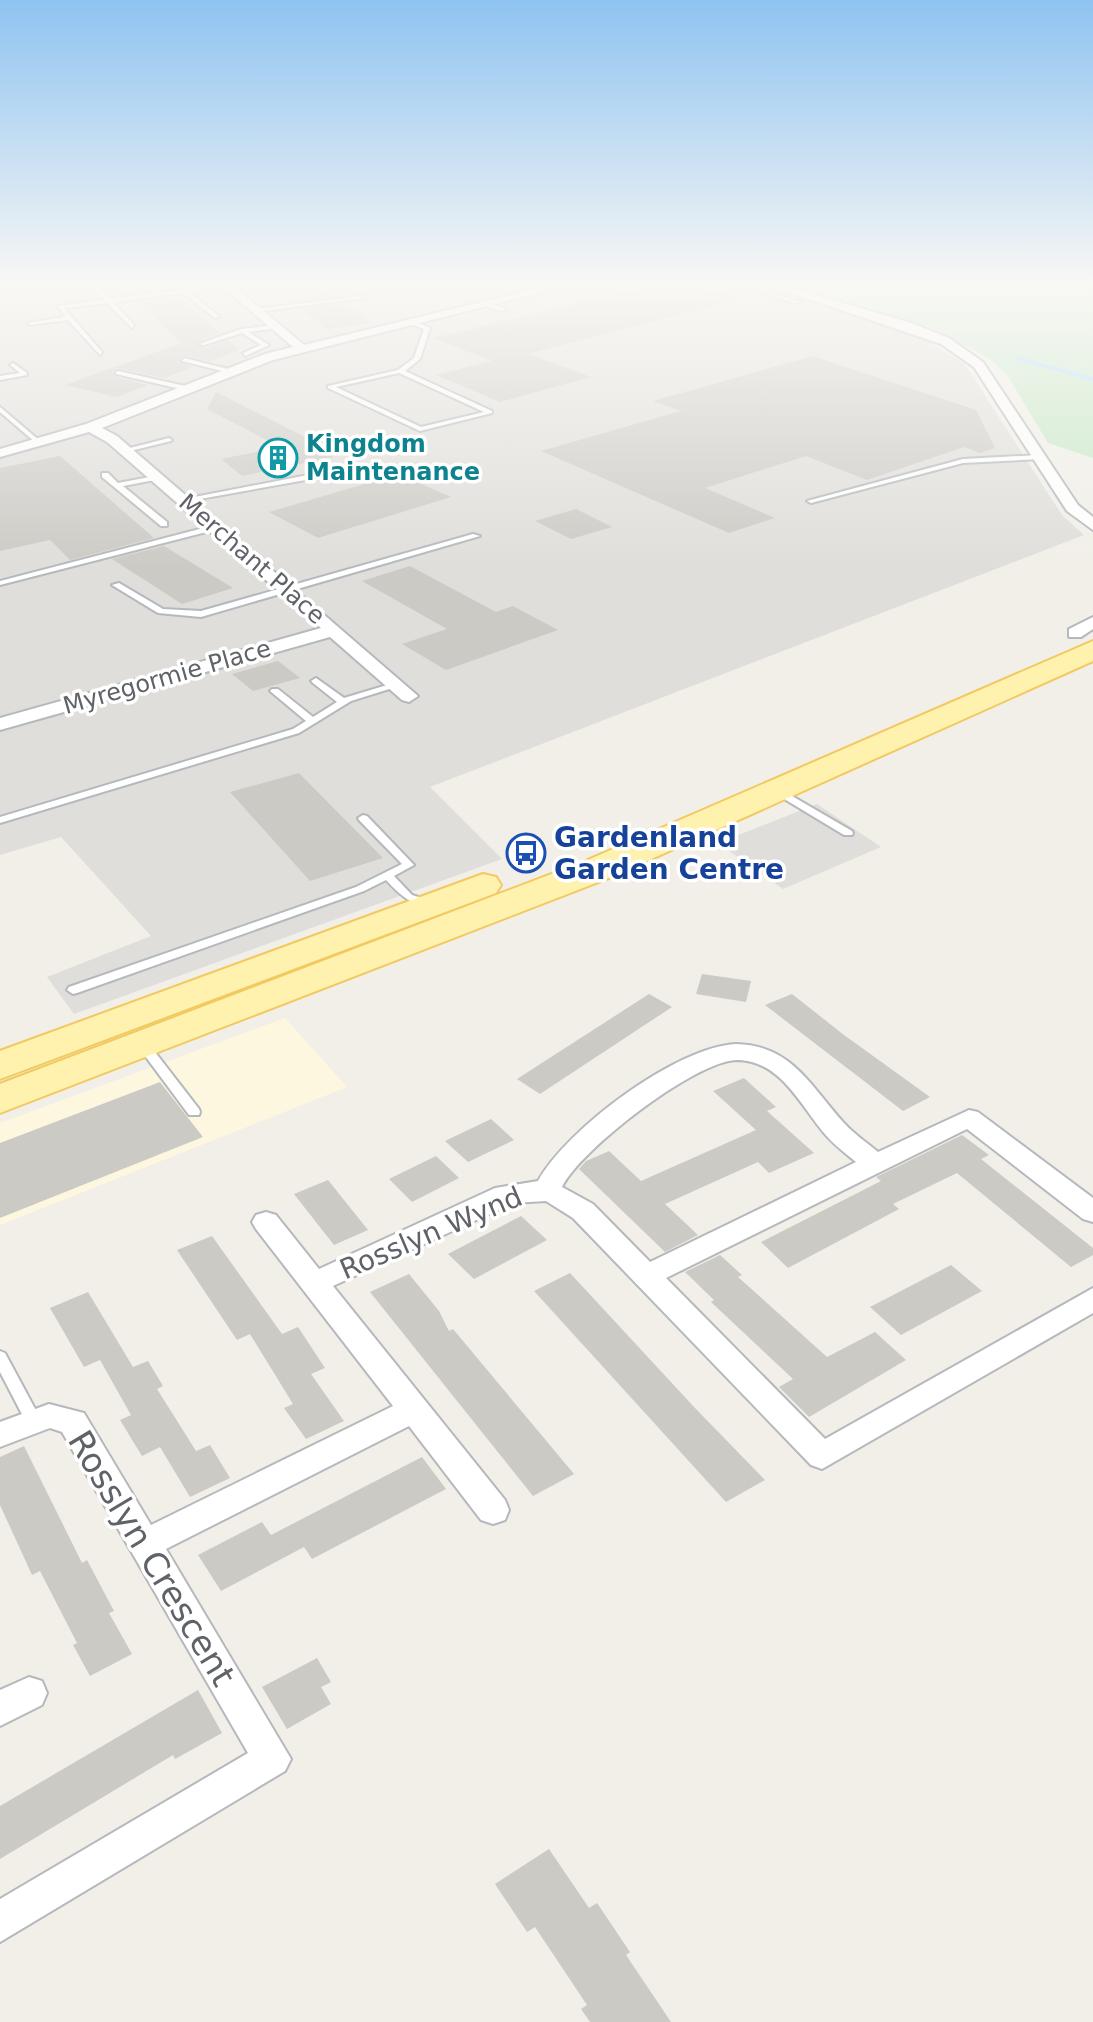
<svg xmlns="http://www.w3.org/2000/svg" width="1093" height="2022" font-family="'DejaVu Sans',sans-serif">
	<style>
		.commercial { fill: #fef7e0 }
		.industrial { fill: #e0deda }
		.green { fill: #c5e8c5 }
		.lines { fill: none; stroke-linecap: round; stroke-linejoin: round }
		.stream { stroke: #aadaff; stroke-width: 4 }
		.building { fill: #cccac5 }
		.lane-casing { stroke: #b5b8bc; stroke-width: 4 }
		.street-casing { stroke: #b5b8bc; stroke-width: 4 }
		.primary-casing { stroke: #f2c960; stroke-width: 4 }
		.lane { fill: #fff; fill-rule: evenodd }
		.street { fill: #fff; fill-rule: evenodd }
		.primary { fill: #fff2af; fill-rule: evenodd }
		.labels { text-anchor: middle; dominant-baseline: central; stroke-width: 7; stroke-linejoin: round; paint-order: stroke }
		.far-culture-label { font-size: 24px; font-weight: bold; fill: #0d838f; stroke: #fff; text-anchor: start }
		.far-street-label { font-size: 24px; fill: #5f6368; stroke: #fff }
		.transit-label { font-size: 28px; font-weight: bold; fill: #164399; stroke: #fff; text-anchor: start }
		.street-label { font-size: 28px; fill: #5f6368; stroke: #fff }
		.near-street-label { font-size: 34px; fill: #5f6368; stroke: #fff }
	</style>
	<rect width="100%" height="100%" fill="#f1efe8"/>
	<path class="commercial" d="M285,1018l62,69 -347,138v-102z"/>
	<g class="industrial">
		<path d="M0,287h767l136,41 61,35 98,152 22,20 -654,252 72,72 -428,155 -27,-37 104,-41 -90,-99 -61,18z"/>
		<path d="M817,804l64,43 -98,42 -65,-46z"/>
	</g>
	<path class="green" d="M803,287h290v171l-45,-15 -42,-70 -18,-15 -49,-27z"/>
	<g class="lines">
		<path class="stream" d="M1017,358l76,21"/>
	</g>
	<g class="building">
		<path d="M274,287h47l13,9 -41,6z"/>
		<path d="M645,287h57l39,12 -213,55 63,23 -91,25 -64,-27 56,-14 -59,-23z"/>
		<path d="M179,297l41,36 -22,8 -2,4 9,3 23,-8 11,10 -29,11 -27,-6 -4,7 14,5 -29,11 -47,-10 -4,4 2,5 33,8 -31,12 -52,-12 117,-42 -44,-41z"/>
		<path d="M345,304l27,19 -45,6 -26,-20z"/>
		<path d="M813,356l163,54 19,38 -15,5 -16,-6 -97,33 -61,-24 -101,32 70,30 -46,15 -188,-82 140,-40 -28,-10z"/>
		<path d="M216,392l95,48 23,17 -92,19 -21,-17 59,-12 -73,-38z"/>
		<path d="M60,456l94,82 -84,22 -20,-20 -50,11v-83z"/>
		<path d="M399,474l52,23 -133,41 -49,-26z"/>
		<path d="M576,509l36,18 -41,12 -36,-18z"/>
		<path d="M164,546l69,42 -51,16 -70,-45z"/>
		<path d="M410,566l86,46 17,-6 45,24 -112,40 -44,-26 45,-15 -85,-48z"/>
		<path d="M278,661l22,17 -47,13 -21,-17z"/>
		<path d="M299,773l84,85 -73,23 -80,-89z"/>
		<path d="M702,974l49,7 -5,21 -50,-8z"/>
		<path d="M649,994l23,13 -132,87 -23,-15z"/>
		<path d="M792,994l52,41 86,62 -27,14 -138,-106z"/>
		<path d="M744,1078l32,29 -9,4 47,42 -45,20 -11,-11 -93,42 33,31 -33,17 -86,-83 7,-8 23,-10 32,30 115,-51 -43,-39z"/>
		<path d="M160,1082l43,55 -203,81v-75z"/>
		<path d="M491,1119l23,21 -46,22 -23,-21z"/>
		<path d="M962,1135l27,20 -8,4 112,89v7l-22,12 -114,-94 -64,31 6,5 -111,59 -27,-26 120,-61 -5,-4z"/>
		<path d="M436,1156l23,22 -47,24 -23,-23z"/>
		<path d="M328,1180l40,50 -34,15 -40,-51z"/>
		<path d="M521,1216l26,24 -73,39 -26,-25z"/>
		<path d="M212,1236l70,98 16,-7 27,41 -14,6 33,47 -38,18 -22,-31 9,-4 -43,-70 -13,6 -60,-90z"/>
		<path d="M720,1255l22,20 -4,2 89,80 48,-25 31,28 -97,57 -30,-30 14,-8 -82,-77 3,-2 -29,-28z"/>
		<path d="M951,1265l31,26 -81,44 -31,-28z"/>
		<path d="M570,1273l125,135 70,72 -39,22 -192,-211z"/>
		<path d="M409,1274l30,37 10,20 4,-2 121,145 -41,22 -163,-204z"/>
		<path d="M88,1292l45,75 15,-6 15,25 -6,3 39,62 14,-6 20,33 -40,19 -30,-50 -18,9 -22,-36 11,-5 -31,-55 -16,7 -34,-59z"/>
		<path d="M24,1446l58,117 5,-3 27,51 -5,2 23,41 -42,22 -17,-31 4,-2 -37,-72 -8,4 -32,-70v-48z"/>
		<path d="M422,1457l24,32 -134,70 -8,-12 -83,44 -23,-36 64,-33 9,13z"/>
		<path d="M317,1658l14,24 -10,5 10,17 -44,25 -25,-42z"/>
		<path d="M198,1690l24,43 -47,26 -2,-4 -173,104v-53z"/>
		<path d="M549,1849l40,59 8,-5 33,49 -4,3 45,67h-81l-9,-13 6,-4 -52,-78 -8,5 -32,-48z"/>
	</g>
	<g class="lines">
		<defs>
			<g id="lane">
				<path d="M93,287h6l11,12 70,-9 2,-3 3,2 32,-2 -28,5 31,25 -5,1 -32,-25 -70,9 21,23 -2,3 -25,-25 -43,5 38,44 -2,3 -32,-35 -38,5 -3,-2 38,-6 -7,-11 46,-6z"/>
				<path d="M744,287h9l47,15 -5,1z"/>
				<path d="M367,295l-2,3 -111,14 -3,-2z"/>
				<path d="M485,302l19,6 1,1 -3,2 -19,-6z"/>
				<path d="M409,319l21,9 -10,31 -15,12 87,40v2l-72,18 -92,-43v-2l70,-16 16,-12 10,-29 -17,-7zM399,373l85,39 -63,15 -85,-40z"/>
				<path d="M275,325l2,3 -29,4 21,13 -24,11 -2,-3 18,-8 -19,-12 -38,12 -5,-1 42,-15z"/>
				<path d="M184,358l48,12 1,1 -3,2 -48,-12z"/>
				<path d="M13,363l14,10v2l-27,5v-4l20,-3 -10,-8z"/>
				<path d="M118,371l67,15 3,2 -3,2 -69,-16v-2z"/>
				<path d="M0,407l40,34v2h-4l-36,-31z"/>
				<path d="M169,438l3,2 -1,1 -45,11 -4,-2z"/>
				<path d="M1039,455l4,2 -1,2 -79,4 -152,40 -4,-2 156,-42z"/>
				<path d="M102,473h6l10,10 42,-8v4l-37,7 44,36v4h-6l-59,-49z"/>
				<path d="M308,475l4,2 -1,2 -128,23 -4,-2z"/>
				<path d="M215,525l4,2 -1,2 -218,56v-4z"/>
				<path d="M473,534l7,2 -279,81 -43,-4 -46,-28 7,-2 44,26 38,2z"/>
				<path d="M316,678l28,20 53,-16 5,3 -51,16 -52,32 -299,90v-6l293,-88 13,-8 -36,-30 2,-2h6l35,28 24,-15 -24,-19 -2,-2z"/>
				<path d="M780,789l72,42 1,2 -1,2h-8l-68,-41v-4z"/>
				<path d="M363,815l4,1 47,49 -20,11 18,19 19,6 2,2 -2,2c-20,1 -32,-11 -45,-25l-22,11 -287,102 -4,1 -6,-4 2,-3 287,-100 46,-23 -43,-44 -1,-2z"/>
				<path d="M144,1042l4,1 51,66 1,3 -1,3h-10l-49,-66 -2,-3 2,-3z"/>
				<path d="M0,1351l5,2 36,67 -2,4 -6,2 -6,-2 -2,-4 -25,-48z"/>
			</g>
			<g id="street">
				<path d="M223,287h12l69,58 239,-58h19l-289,73 -171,68 15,8 301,260 -9,6 -7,-2 -72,-63 -330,93v-12l321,-90 -214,-186 -18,-10 -89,25v-8l86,-25 179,-70 28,-7z"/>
				<path d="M773,287h17l121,36 38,15 34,24 95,143 15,12v13l-26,-19 -93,-144 -33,-23z"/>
				<path d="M1093,617v12l-12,8h-12v-8z"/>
				<path d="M736,1044c56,1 75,43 108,79 10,11 22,19 34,29l91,-42 9,2 115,86v24l-10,-3 -116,-90 -301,149 159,161 268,-151v25l-271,156 -11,-4 -238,-247 -27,-17 -33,2 -180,83 172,214 4,10 -4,10 -12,4 -12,-4 -72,-94 -243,123 125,210 -6,12 -285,171v-43l248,-146 -186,-321 -12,-4 -50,19v-25l49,-18 35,9 67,112 242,-119 -137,-177 -4,-7 4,-7 10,-3 10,3 43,54 176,-81 43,-7c29,-52 138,-134 198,-137zM736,1060c44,0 63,43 88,73 9,11 21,20 32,29l-206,100 -57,-58 -31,-17c19,-38 132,-125 174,-127z"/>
				<path d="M29,1677l13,4 5,12 -5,12 -42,21v-36z"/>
			</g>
			<g id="primary">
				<path d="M1093,641v20l-484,217 -609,235v-29l583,-222z"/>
				<path d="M483,874l13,3 5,8 -5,8 -496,186v-28z"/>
			</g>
		</defs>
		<use href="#lane" class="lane-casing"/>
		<use href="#street" class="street-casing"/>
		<use href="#primary" class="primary-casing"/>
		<use href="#lane" class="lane"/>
		<use href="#street" class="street"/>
		<use href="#primary" class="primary"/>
	</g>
	<linearGradient id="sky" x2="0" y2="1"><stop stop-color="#8fc3f1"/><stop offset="0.5" stop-color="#f9f8f5"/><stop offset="1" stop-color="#f9f8f5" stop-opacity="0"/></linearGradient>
	<rect width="1093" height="570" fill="url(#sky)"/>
	<defs>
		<symbol id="building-ring" viewBox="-11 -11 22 22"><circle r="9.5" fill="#fff" stroke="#0f9aa8" stroke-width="1.5"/><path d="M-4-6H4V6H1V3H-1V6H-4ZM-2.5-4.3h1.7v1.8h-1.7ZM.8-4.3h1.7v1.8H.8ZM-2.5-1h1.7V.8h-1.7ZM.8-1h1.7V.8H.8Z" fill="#0f9aa8"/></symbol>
		<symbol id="bus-ring" viewBox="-11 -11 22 22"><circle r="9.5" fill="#fff" stroke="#1a4fb4" stroke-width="1.5"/><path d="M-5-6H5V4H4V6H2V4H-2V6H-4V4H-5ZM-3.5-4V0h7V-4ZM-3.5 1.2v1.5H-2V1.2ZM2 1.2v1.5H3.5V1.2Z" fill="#1a4fb4"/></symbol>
	</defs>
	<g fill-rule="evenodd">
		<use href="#building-ring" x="256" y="436" width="44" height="44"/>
		<use href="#bus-ring" x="504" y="831" width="44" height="44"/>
	</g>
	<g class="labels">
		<g class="far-culture-label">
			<text x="306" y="444">Kingdom<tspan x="306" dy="28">Maintenance</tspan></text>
		</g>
		<g class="far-street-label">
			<text transform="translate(252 559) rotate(41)">Merchant Place</text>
			<text transform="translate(167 677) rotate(-16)">Myregormie Place</text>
		</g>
		<g class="transit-label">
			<text x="554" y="837">Gardenland<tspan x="554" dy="32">Garden Centre</tspan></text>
		</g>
		<g class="street-label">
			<text transform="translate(431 1233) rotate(-23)">Rosslyn Wynd</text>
		</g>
		<g class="near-street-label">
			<text transform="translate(152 1558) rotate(59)">Rosslyn Crescent</text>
		</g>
	</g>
</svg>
